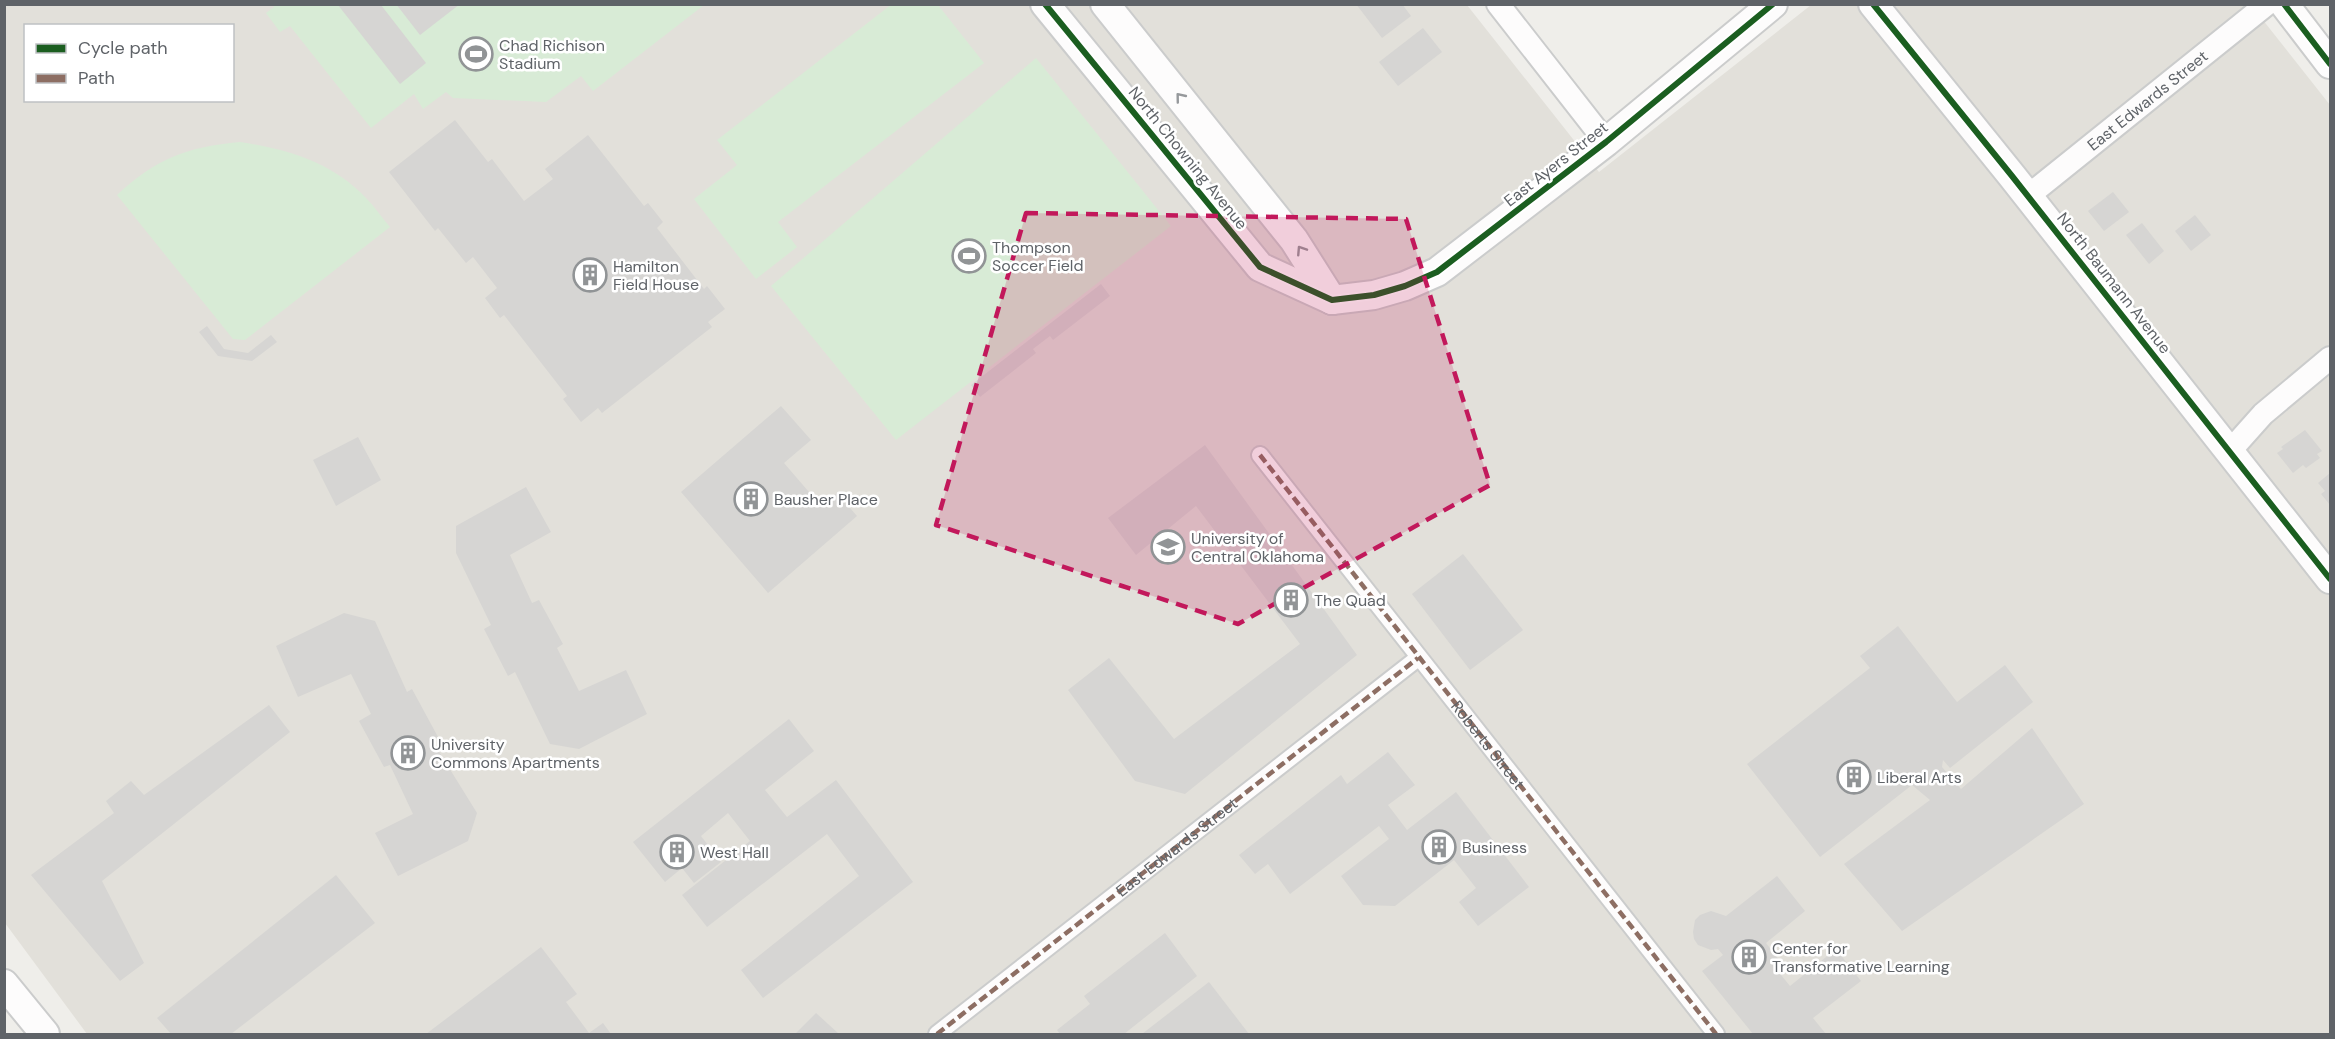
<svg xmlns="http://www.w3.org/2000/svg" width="2335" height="1039" font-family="'DM Sans',sans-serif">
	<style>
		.education { fill: #e2e0da; fill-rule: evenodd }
		.green { fill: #d8ebd6 }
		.building { fill: #d6d5d3 }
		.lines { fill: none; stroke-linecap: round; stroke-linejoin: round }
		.pedestrian-casing { stroke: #cbcccc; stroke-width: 20 }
		.minor-casing { stroke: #cbcccc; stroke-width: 26 }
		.tertiary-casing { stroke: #cbcccc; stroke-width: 32 }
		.pedestrian { stroke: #fdfcfc; stroke-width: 16 }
		.minor { stroke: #fdfcfc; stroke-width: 22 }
		.tertiary { stroke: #fdfcfc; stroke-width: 28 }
		.quiet { stroke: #8d6e63; stroke-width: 4.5; stroke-dasharray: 9 4.5; stroke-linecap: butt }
		.cycleway-casing { stroke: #fff; stroke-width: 10 }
		.cycleway { stroke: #1b5e20; stroke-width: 6 }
		.oneway { stroke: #96999c }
		.marked { fill: #c2185b; fill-opacity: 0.2; stroke: #c2185b; stroke-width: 4.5; stroke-dasharray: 12 8; stroke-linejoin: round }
		.labels { text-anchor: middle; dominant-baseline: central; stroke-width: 5; stroke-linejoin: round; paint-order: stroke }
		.poi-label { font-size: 16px; fill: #5f6368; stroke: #fff; text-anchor: start }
		.street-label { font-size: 16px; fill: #5f6368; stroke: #fff }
	</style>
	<rect width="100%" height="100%" fill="#efeeea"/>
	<path class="education" d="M4,5h1463l132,167 212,-167h440l79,100v929h-2243l-82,-111zM26,26h206v74h-206z"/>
	<g class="green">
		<path d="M273,4l431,1 -111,86 -12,-15 -35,26 -93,-4 -7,-6 -23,17 -9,-15 -43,34 -81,-102 -10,6 -14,-19 8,-6z"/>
		<path d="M892,4l46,1 46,58 -206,159 19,25 -41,32 -62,-80 43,-34 -20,-25z"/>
		<path d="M1036,58l135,168 -275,214 -125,-154z"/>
		<path d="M240,142c47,7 92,20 126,56 9,9 16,20 24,29l-145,113 -12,-1 -116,-144c40,-37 70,-48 123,-53z"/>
	</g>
	<g class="building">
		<path d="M396,4h64l-40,31z"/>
		<path d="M1356,4h46l9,12 -29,22z"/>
		<path d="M338,5h43l45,58 -26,21z"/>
		<path d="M1423,28l19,24 -44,34 -19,-24z"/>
		<path d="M455,120l33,42 4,-3 32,42 29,-22 -8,-10 43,-34 56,71 4,-3 15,19 -6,6 47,61 3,-3 18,23 -17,13 4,5 -110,86 -4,-5 -17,14 -18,-23 4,-3 -63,-81 -4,3 -15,-20 12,-10 -24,-31 -7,6 -28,-35 -3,3 -46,-59z"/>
		<path d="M2113,192l16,20 -25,19 -16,-20z"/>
		<path d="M2195,215l16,20 -20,16 -16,-20z"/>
		<path d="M2142,223l22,28 -15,13 -23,-29z"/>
		<path d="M1101,284l9,12 -57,44 -3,-4 -17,13 3,4 -56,44 -9,-12z"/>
		<path d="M207,326l17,23 24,4 23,-18 6,7 -25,19 -34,-5 -19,-24z"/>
		<path d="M781,406l30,34 -27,23 37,43 16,-13 20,23 -89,77 -87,-101z"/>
		<path d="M2305,430l17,21 -5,3 3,4 -14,10 -3,-3 -10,8 -16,-20 6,-4 -2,-2z"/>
		<path d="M358,437l23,43 -45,26 -23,-46z"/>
		<path d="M1205,445l152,210 -172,139 -50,-13 -67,-91 41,-32 65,81 126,-95 -104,-138 -60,49 -28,-37z"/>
		<path d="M2330,473v32l-9,-11 4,-3 -7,-8z"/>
		<path d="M526,487l25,45 -41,23 22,48 7,-3 24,44 -6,4 22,43 47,-21 21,44 -68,35 -29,-5 -35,-72 -7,4 -24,-47 7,-4 -35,-72v-27z"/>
		<path d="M1463,554l60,76 -53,40 -58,-76z"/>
		<path d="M344,613l31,8 32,71 5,-3 26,48 -5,5 44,71 -9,28 -70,35 -23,-43 38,-19 -23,-49 -6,2 -25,-46 12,-7 -20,-40 -53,23 -22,-51z"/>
		<path d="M1898,626l59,76 48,-37 28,37 -83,66 -7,-8 -1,7 19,22 71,-61 52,76 -182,127 -58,-67 86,-64 -18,-15 -92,72 -73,-93 123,-96 -10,-12z"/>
		<path d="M269,705l21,27 -188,149 42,82 -24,18 -89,-106 83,-62 -8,-12 25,-20 13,14z"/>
		<path d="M789,719l25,32 -49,39 22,27 49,-37 77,102 -150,116 -22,-28 118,-94 -32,-42 -120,93 -25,-32 68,-54 -22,-28 -27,23 20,26 -27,21 -12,-15 -17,14 -32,-40z"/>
		<path d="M1388,752l27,33 -27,20 19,25 49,-38 73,95 -51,39 -19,-24 17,-14 -22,-28 -59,46 -32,-1 -22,-29 48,-37 -10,-13 -89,68 -22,-30 -13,10 -16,-19 102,-80 6,9z"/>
		<path d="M336,875l39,48 -144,111h-60l-14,-16z"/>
		<path d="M1777,876l28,35 -39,32 13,17 -6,5 17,21 46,-37 25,32 -48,37 13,16h-73l-51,-63 21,-16 -5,-6 -7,1 -13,-5 -4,-6 -1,-7 2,-12 5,-5 11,-4 15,5z"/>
		<path d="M1165,933l32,43 -73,58h-64l-3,-4 33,-26 -6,-8z"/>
		<path d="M541,947l36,47 -11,8 23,31 14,-10 8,11h-185z"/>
		<path d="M1209,982l40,52h-107z"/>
		<path d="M816,1013l23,21h-44z"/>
	</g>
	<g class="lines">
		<defs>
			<g id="pedestrian">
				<path id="s1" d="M1260,455l456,579"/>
				<path id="s2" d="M937,1034l481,-376"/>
			</g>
			<g id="minor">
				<path d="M1498,4l108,138"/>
				<path id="s3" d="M2028,196l239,-192"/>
				<path d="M2230,451l33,-37 67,-56"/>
			</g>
			<g id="tertiary">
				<path d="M1045,4l215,263 72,33"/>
				<path d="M1105,4l189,236 38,60"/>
				<path d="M1873,4l139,172 318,403"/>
				<path d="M2284,4l46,60"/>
				<path d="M1332,300l42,-5 31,-9 32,-14 169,-130 167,-138"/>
				<path d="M4,984l41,50"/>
			</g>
		</defs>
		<use href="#pedestrian" class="pedestrian-casing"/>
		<use href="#minor" class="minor-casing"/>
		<use href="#tertiary" class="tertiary-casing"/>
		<use href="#pedestrian" class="pedestrian"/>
		<use href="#minor" class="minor"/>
		<use href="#tertiary" class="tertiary"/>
		<g class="quiet">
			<path d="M1260,455l456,579"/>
			<path d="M937,1034l481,-376"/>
		</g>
		<defs>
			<g id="cycleway">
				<path d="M1045,4l215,263 72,33 42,-5 31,-9 32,-14 169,-130 167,-138"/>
				<path d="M1873,4l139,172 318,403"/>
				<path d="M2284,4l46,60"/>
			</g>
		</defs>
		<use href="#cycleway" class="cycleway-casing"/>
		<use href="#cycleway" class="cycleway"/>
	</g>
	<defs><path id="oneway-chevron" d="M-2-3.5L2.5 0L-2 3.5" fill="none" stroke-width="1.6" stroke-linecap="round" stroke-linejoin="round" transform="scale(1.5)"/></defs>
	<g class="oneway">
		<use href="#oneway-chevron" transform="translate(1180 97) rotate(-129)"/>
		<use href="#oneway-chevron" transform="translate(1301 250) rotate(-123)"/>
	</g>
	<path class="marked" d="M1026,213l380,6 84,266 -252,139 -302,-99z"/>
	<defs>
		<symbol id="stadium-ring" viewBox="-11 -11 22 22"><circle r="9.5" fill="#fff" stroke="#919496" stroke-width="1.5"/><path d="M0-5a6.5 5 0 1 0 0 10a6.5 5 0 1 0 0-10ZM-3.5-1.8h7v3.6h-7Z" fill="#919496"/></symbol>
		<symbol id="building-ring" viewBox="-11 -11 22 22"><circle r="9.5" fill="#fff" stroke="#919496" stroke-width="1.5"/><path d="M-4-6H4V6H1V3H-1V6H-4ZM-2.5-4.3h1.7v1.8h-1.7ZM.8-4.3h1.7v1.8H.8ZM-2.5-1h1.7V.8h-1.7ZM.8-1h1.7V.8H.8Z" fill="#919496"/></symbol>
		<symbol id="university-ring" viewBox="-11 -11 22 22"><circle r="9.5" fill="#fff" stroke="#919496" stroke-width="1.5"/><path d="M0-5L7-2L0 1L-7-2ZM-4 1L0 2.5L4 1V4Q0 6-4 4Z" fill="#919496"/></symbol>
	</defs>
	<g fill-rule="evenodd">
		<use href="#stadium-ring" x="457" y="35" width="38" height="38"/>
		<use href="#stadium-ring" x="950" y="237" width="38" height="38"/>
		<use href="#building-ring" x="571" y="256" width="38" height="38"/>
		<use href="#building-ring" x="732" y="480" width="38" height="38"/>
		<use href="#university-ring" x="1149" y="528" width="38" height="38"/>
		<use href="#building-ring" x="1272" y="581" width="38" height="38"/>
		<use href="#building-ring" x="389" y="734" width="38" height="38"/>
		<use href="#building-ring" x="1835" y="758" width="38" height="38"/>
		<use href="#building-ring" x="1420" y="828" width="38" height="38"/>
		<use href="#building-ring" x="658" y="833" width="38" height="38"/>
		<use href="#building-ring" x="1730" y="938" width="38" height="38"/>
	</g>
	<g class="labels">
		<g class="poi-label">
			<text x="499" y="45">Chad Richison<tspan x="499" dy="18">Stadium</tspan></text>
			<text x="992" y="247">Thompson<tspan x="992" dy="18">Soccer Field</tspan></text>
			<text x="613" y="266">Hamilton<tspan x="613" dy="18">Field House</tspan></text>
			<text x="774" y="499">Bausher Place</text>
			<text x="1191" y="538">University of<tspan x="1191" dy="18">Central Oklahoma</tspan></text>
			<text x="1314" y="600">The Quad</text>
			<text x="431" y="744">University<tspan x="431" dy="18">Commons Apartments</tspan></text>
			<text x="1877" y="777">Liberal Arts</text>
			<text x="1462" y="847">Business</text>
			<text x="700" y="852">West Hall</text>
			<text x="1772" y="948">Center for<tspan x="1772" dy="18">Transformative Learning</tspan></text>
		</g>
		<g class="street-label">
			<text stroke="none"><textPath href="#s3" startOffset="153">East Edwards Street</textPath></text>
			<text transform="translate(1188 158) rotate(51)">North Chowning Avenue</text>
			<text transform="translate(1556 164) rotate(-38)">East Ayers Street</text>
			<text transform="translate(2114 283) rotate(52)">North Baumann Avenue</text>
			<text stroke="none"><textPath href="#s1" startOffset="369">Roberts Street</textPath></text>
			<text stroke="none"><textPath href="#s2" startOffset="304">East Edwards Street</textPath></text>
		</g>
	</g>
	<rect width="2335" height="1039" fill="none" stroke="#5f6368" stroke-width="12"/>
	<rect x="24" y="24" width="210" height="78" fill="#ffffff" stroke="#bfc1c3" stroke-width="1.5"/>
	<rect x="36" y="44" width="30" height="9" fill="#1b5e20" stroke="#bfc1c3" stroke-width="1.5"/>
	<text x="78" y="54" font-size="18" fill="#5f6368">Cycle path</text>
	<rect x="36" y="74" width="30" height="9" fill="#8d6e63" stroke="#bfc1c3" stroke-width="1.5"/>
	<text x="78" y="84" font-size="18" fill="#5f6368">Path</text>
</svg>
